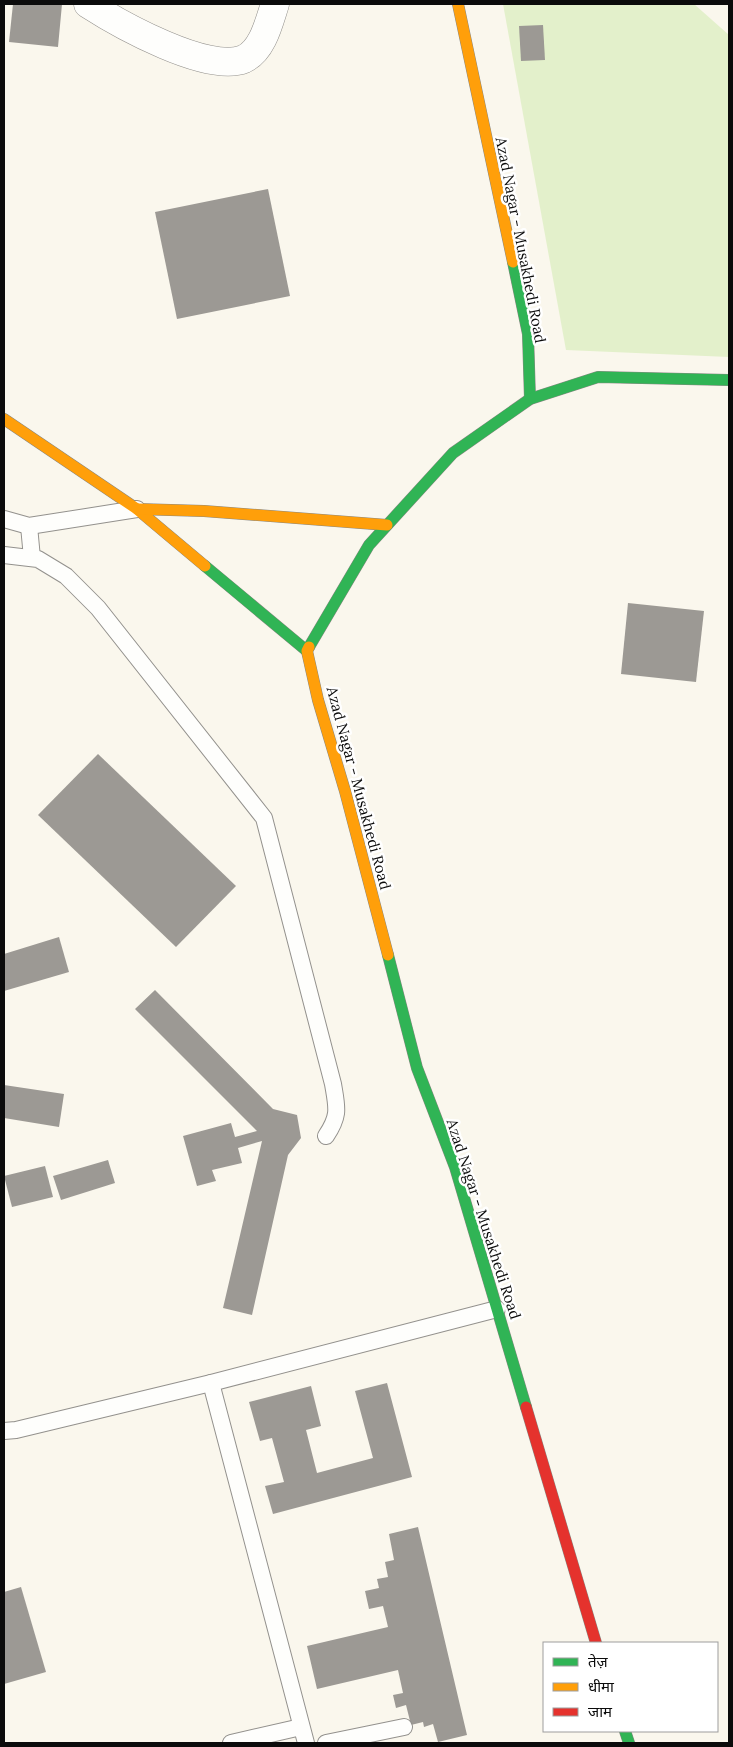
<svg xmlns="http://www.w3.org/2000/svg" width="733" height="1747" font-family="Lora,'Noto Sans Devanagari',serif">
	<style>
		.green { fill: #e3f0cb }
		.building { fill: #9c9994 }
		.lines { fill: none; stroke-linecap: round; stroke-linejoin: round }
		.lane-casing { stroke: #93918d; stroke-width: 18 }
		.street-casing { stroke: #93918d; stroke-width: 29 }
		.fast-casing { stroke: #898883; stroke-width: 12 }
		.slow-casing { stroke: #898883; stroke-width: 12 }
		.jam-casing { stroke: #898883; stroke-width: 12 }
		.lane { stroke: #fefefc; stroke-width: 16 }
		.street { stroke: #fefefc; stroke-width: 28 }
		.fast { stroke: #30b455; stroke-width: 11 }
		.slow { stroke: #ff9f0a; stroke-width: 11 }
		.jam { stroke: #e5322d; stroke-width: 11 }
		.labels { text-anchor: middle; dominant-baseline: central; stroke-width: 5; stroke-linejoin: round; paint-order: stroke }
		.street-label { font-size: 15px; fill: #0b0b0b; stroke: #fff }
	</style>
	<rect width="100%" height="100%" fill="#faf7ed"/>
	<path class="green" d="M503,4h191l35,31v322l-163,-7z"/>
	<g class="building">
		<path d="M13,4h49l-4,43 -49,-5z"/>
		<path d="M543,25l2,35 -24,1 -2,-35z"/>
		<path d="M268,189l22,107 -113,23 -22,-107z"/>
		<path d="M628,603l76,8 -8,71 -75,-8z"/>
		<path d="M98,754l138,132 -60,61 -138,-132z"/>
		<path d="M59,937l10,35 -65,19v-37z"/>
		<path d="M155,990l118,119 24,6 4,23 -13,17 -36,160 -29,-7 39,-167 -24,7 4,15 -30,7 4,11 -19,5 -14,-50 48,-13 4,14 22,-6 -122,-122z"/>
		<path d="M4,1085l60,9 -5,33 -55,-9z"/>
		<path d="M108,1160l7,23 -54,17 -8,-24z"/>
		<path d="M45,1166l8,31 -41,10 -8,-31z"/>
		<path d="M387,1383l25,94 -139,37 -8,-28 19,-4 -12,-44 -12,3 -11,-39 62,-16 10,40 -15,4 11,43 56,-15 -18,-67z"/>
		<path d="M418,1527l49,208 -29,7 -5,-18 -9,3 -1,-5 -12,3 -5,-20 -10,3 -3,-13 10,-2 -5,-23 -81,19 -10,-43 81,-19 -5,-21 -14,3 -4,-18 14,-3 -2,-9 11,-2 -3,-15 9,-2 -5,-26z"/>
		<path d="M21,1587l25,85 -42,12v-92z"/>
	</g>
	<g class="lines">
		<defs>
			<g id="lane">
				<path d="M4,519l25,7 108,-17"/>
				<path d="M29,526l3,32"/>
				<path d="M4,555l34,4 28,17 32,32 166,210 69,266c4,24 7,31 -7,52"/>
				<path d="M211,1383l95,360"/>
				<path d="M4,1431l12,-1 195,-47 286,-74"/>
				<path d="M231,1743l70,-16"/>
				<path d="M326,1743l78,-16"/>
			</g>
			<path id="street" d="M88,4c31,20 120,70 156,55 19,-9 25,-37 31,-55"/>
			<g id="fast">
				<path d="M513,262l15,72 2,65"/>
				<path d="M205,566l102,85"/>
				<path d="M309,647l60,-102 84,-92 77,-54 68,-22 131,3"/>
				<path d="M388,955l29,113 38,99 71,240"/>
				<path d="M625,1731l4,12"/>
			</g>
			<g id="slow">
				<path d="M458,4l55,258"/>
				<path d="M4,419l133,90 68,57"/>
				<path d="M137,509l67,2 183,14"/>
				<path d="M309,647l-2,4 11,49 27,91 43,164"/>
			</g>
			<path id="jam" d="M526,1407l70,236"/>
		</defs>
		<use href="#lane" class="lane-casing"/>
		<use href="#street" class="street-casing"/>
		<use href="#fast" class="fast-casing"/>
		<use href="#slow" class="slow-casing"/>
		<use href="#jam" class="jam-casing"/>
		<use href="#lane" class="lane"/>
		<use href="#street" class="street"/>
		<use href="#fast" class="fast"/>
		<use href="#slow" class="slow"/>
		<use href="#jam" class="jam"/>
	</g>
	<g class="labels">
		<g class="street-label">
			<text transform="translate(521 240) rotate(79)">Azad Nagar - Musakhedi Road</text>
			<text transform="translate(359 788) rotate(75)">Azad Nagar - Musakhedi Road</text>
			<text transform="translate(484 1219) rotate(72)">Azad Nagar - Musakhedi Road</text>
		</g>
	</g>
	<rect width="733" height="1747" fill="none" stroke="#0b0b0b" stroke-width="10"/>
	<rect x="543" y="1642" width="175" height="90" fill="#ffffff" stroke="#9d9d9d"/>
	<rect x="553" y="1658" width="25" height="8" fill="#30b455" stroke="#9d9d9d"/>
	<text x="588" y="1667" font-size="15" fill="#0b0b0b">तेज़</text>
	<rect x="553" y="1683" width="25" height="8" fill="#ff9f0a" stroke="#9d9d9d"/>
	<text x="588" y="1692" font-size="15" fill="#0b0b0b">धीमा</text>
	<rect x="553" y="1708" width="25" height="8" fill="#e5322d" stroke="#9d9d9d"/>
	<text x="588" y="1717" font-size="15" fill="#0b0b0b">जाम</text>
</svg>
